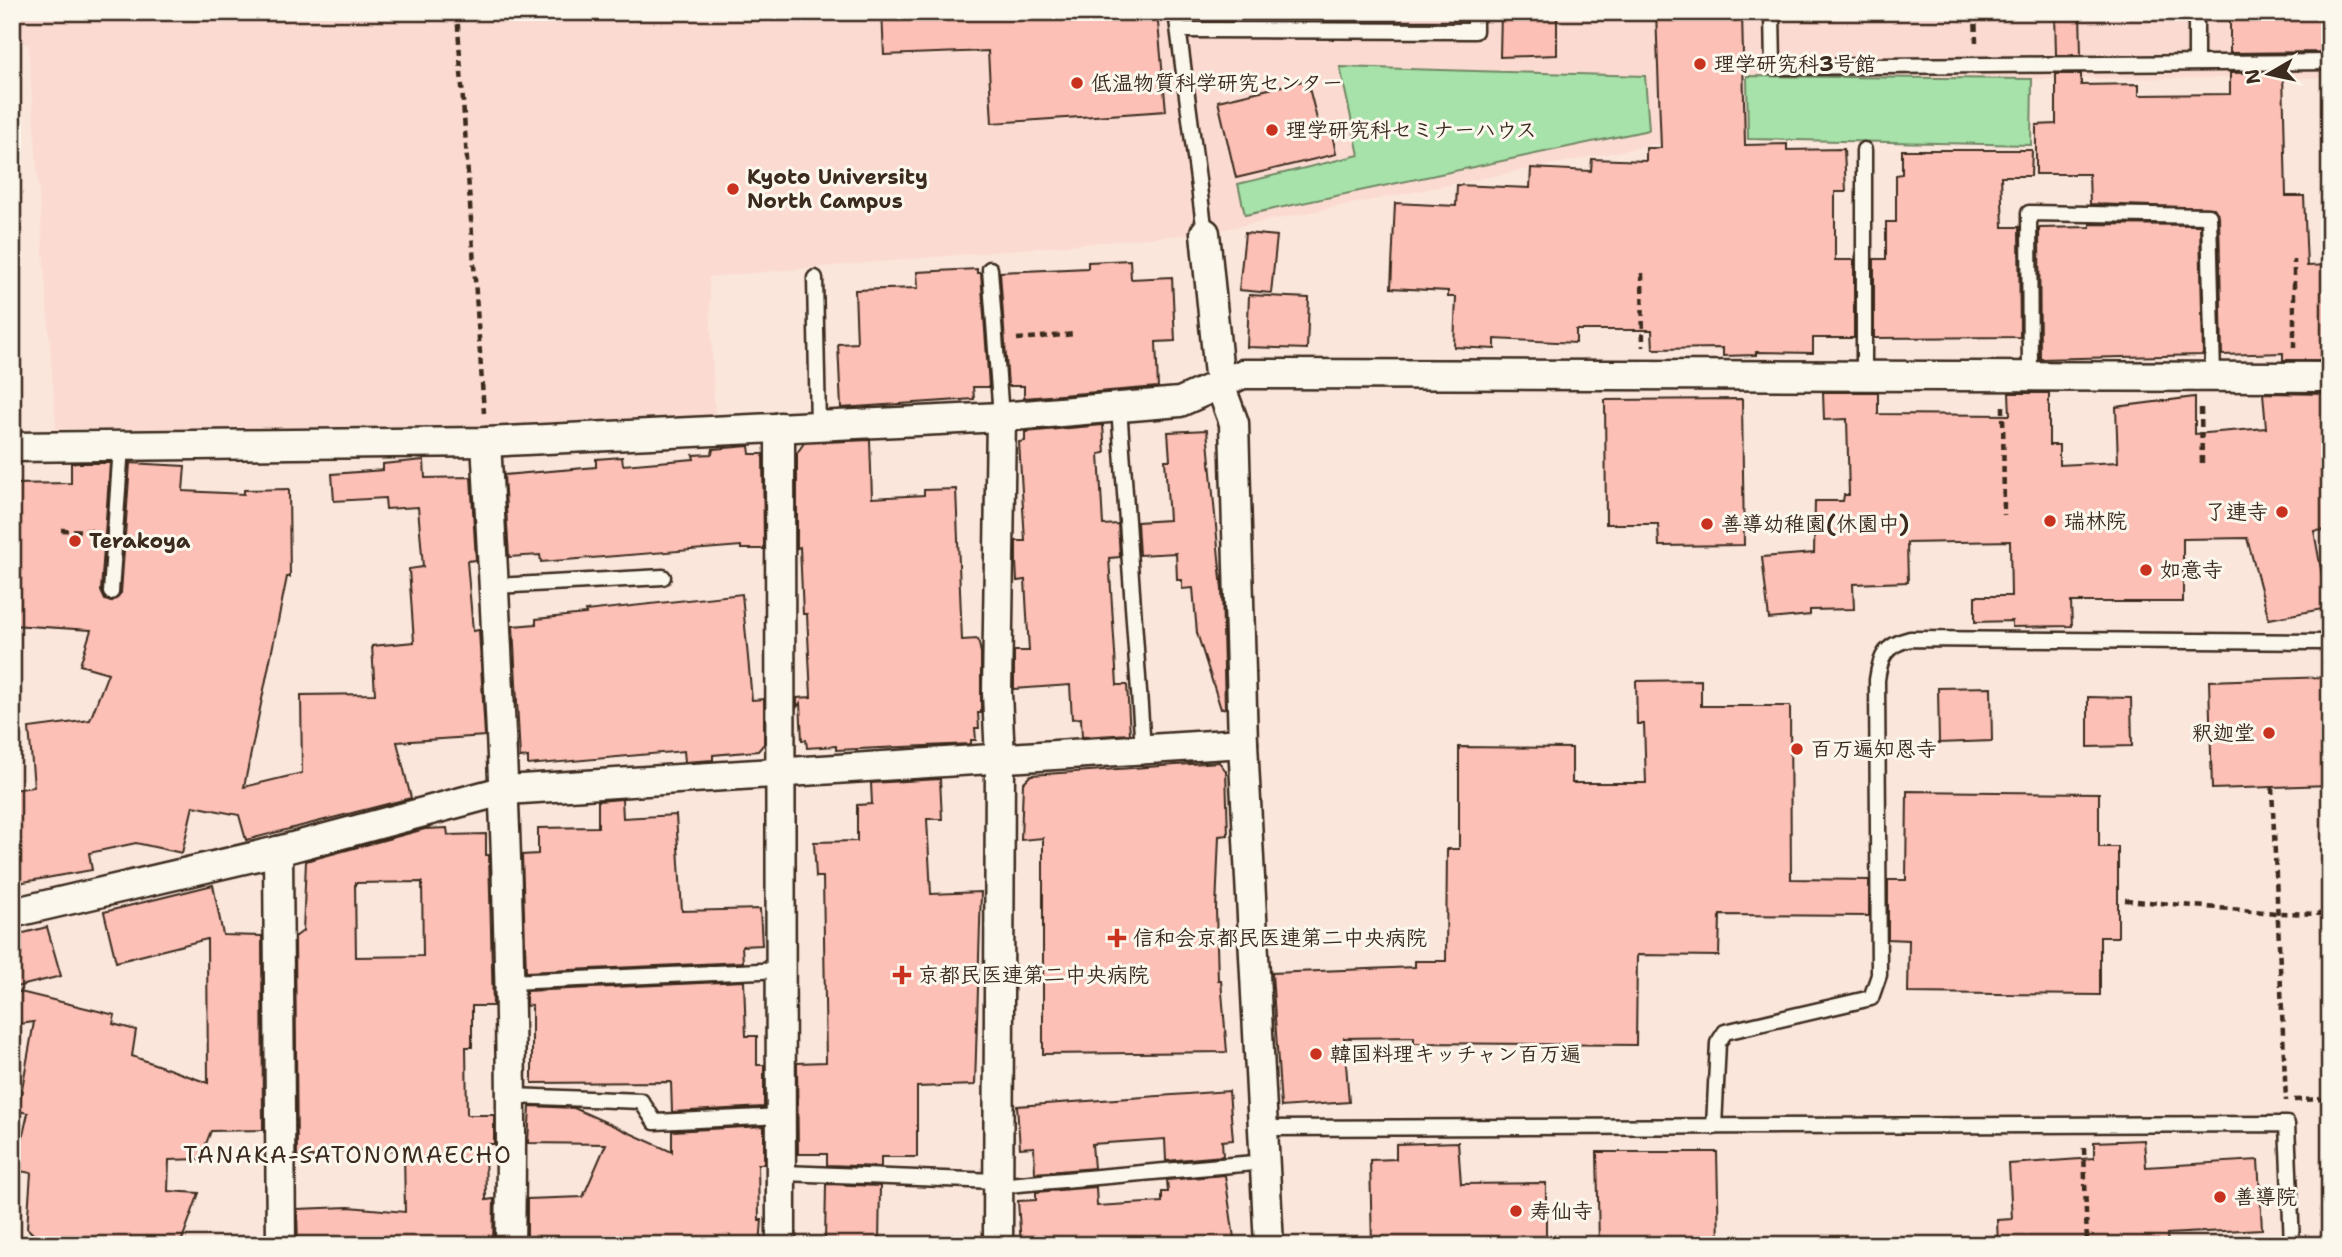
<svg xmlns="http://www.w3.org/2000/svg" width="2342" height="1257" font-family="'Shantell Sans','Klee One',sans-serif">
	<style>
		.built { fill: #fbdbd1 }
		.green { fill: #a6e2a9; stroke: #708664; stroke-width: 2 }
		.building { fill: #fcc0b6; stroke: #3b2a1e; stroke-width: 2; fill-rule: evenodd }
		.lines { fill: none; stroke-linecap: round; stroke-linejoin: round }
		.service-casing { stroke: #3b2a1e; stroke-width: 19 }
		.minor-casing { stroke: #3b2a1e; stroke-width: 33 }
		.path { stroke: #3b2a1e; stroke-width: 4.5; stroke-dasharray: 7 5; stroke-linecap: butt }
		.service { stroke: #fbf7ec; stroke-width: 14 }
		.minor { stroke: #fbf7ec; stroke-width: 28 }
		.poi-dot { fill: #c8321e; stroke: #fbf7ec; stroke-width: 2.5 }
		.labels { text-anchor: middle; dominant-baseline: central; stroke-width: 6; stroke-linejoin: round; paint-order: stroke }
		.poi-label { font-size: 21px; font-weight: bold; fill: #3b2a1e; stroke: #fbf7ec; text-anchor: start }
		.neighbourhood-label { font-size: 23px; letter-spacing: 2px; fill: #3b2a1e; stroke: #fbf7ec }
	</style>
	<rect width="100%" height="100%" fill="#fbe6dc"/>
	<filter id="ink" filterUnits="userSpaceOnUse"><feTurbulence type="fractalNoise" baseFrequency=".0143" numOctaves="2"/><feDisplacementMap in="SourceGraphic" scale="14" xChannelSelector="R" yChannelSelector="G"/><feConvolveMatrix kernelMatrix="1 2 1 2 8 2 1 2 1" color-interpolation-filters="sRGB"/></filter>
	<g filter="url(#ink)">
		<path class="built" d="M12,12h2318v66l-298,1 -1,66 -349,-6 -477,94 -496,44 6,140 -247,15 -412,-3 -28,-385h-16z"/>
		<g class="green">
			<path d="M1340,67l305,9 4,54 -404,85 -7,-31 121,-29z"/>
			<path d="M1747,76l285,3 -1,66 -283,-6z"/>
		</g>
		<g class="building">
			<path d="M882,12h275l9,99 -174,12 -4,-72 -104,4z"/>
			<path d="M1501,12h56v43l-57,2z"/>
			<path d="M1656,12h86l3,133 42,-1v6l57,-1 2,43h-11v68h19v78h-41v15l-57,-1v3l-33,1v-8l-70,1 -1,-19h-76v13l-81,-4v10l-41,-2 2,-50h-8v-6l-57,-3 4,-85 61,3 1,-21 73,3 1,-20 60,3 1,-12 54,2v-13h15z"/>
			<path d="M2055,12h25l1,43h-25z"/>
			<path d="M2230,12h100v40l-100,1z"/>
			<path d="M2283,72l3,124h18l3,70 23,-1v95h-47v-7l-61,2 -3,-139 -5,-8 -124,-4 -1,-30h-53v-49l20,-1v-50h25v11l58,-1v11l91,-1v-21z"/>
			<path d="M1307,80l13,51 11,-3 5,26 -100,24 -18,-77z"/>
			<path d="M1902,150h130l-1,26h-30l2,51h16l1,110 -146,1v-79h12v-37h10v-47l6,-1z"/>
			<path d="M2090,224l110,1 3,130 -163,4 -1,-131 51,-1z"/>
			<path d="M1245,233l32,3 -6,57 -32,-3z"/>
			<path d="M1130,260l1,19 41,-2 3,64 -19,1 2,45 -134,11v-12h-16l-8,-114 88,-4v-6z"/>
			<path d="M977,269v4h4l8,114h-16l1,12 -133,9 -3,-64 19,-1 -2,-53 63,-2 -1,-16z"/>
			<path d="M1249,295l60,3 -2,51 -60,-2z"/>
			<path d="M1823,392h55v22l132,1 -1,-22h40v52h10v20l59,-3 -2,-55 79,-10v37l71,-6 -3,-35 67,1v136l-16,1 14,77 -59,11 -22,-81 -64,1v63h-112l1,24 -60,1v-6l-37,1v-26h36l-1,-55 -103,2 1,39 -55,2 1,25 -44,1v5l-41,4 -7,-62 52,-4 1,-52h28l1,-6h5l-2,-76 -23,1z"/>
			<path d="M1742,399l2,146 -85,1 -1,-22h-52l-1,-124z"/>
			<path d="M1103,425l2,28 -6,1 4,71 15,-1 2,33 -11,1 8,127h10l3,49 -48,3 -1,-19 -9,1 -2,-34 -56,4v-38h15l-4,-71 -8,1 -1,-19v-21h9l-6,-99 6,-1v-9z"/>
			<path d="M1207,430l15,160 3,118 -4,1 -24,-76 -4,-45 -11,1v-9h-5l-1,-27 -37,2 -2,-33 32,-2 -4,-60h5l-2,-28z"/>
			<path d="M870,440l2,58 52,-3v-5l32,-1 6,151 16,-1 3,14v60h-3l1,15h-4l1,12h-5v4l-135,6v-4l-29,2 -1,-8h-4l-2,-37 -3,4v-9l14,-1 -4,-83h-4l-3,-67 -3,1v-95l7,-10z"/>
			<path d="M749,446l1,8h13l1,95h-23v-3l-200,16 -1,-7 -31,2 -5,-82 92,-8v-8l26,-2 1,8 71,-6 -1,-4 19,-1 1,-5z"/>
			<path d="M424,460l1,18 46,-1 5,83 -9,1 6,70 6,-1 6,106 -88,6 14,56 -165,42 -7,-25 -46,-9 -11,47 -46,-10 -47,10 3,17 -80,14v-94l22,-3 -5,-59 61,-8 18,-47 -28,-8 11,-35 -79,-5v-141l59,-1v-20h39l-9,128 4,9 6,2 10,-9 9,-130 55,3 -2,25 61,3v-4l45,-1 1,88h-3l-43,210 58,-14 -1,-78 74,-1 -3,-48 42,-4 -5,-73 14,-2 -5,-60 -32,2 -1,-11 -51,3 -2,-27 51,-4v-6z"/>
			<path d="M742,594l10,106 12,-1v45l-6,7 -45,4v5l-28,2 -1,-11 -156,14v-8l-8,1 -7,-132 23,-2v-5l50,-5 -1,-3z"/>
			<path d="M2326,677l3,108 -117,4 -3,-108z"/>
			<path d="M1701,680v26h89l1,173 78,1v36l-149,-1 -1,41 -82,-1 -1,90 -222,-2v-6l-70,1 5,64 -68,5 -9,-134 143,-6v-6h31l1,-112h12v-102l113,1v35h74l-2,-59h-7l-1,-43z"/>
			<path d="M1991,687l1,54 -53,2 -1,-55z"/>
			<path d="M2088,697l43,1 1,48 -44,1z"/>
			<path d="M1219,762l7,9 2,64 -9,1 -3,73 2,71h3l6,72 -184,2v-216l-22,2 2,-57 8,-8z"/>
			<path d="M940,779l2,40h-15l4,75 50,-2 -6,193 -58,2v70h-36v10l-54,-2v-11h-29l-1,-91 29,-1 -3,-185h-7l-2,-35 43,-1v-36l15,-1 -1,-21z"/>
			<path d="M1907,791l192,2v54h19v90h-18v58l-192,-2 1,-53 -21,-1v-59h18z"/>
			<path d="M622,799l1,19 53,-3 6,96 78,-2 2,36 -20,1 1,16 -217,10 -4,-117 16,-1v-26l60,-1v-26z"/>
			<path d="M447,828l1,7 38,-1v21h3l4,151h-21v41h-6l1,68h27v29h-9l1,56 8,-1 -1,46h-125l-43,-4v4h-27l-1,-36 52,-2 56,5 -1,-62 -76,1v6h-31l-2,-220 8,-6 3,-70 119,-32zM422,882l1,74 -67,1 -1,-74z"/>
			<path d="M213,885l10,50 39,1 1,194 -52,1 -11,28 -31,1 -1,31 31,2 -19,52h-136l-17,-17 4,-55 -11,-2 -2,-14 10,-44 -10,-2 16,-89 -22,3v-35l103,25 -2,9 23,6 -4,26 76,27 -1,-144 -91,23 -12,-50z"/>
			<path d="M47,927l14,49 -49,12v-52z"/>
			<path d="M744,981l2,55h11v29h7v42l-92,5 -1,-30 -139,1v-78l-6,1v-15z"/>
			<path d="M1229,1091l4,49 -11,1 1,15 -57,5 -1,-22 -73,5 2,24 -59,5 -1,-26 -14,1 -3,-42z"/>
			<path d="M530,1106l44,2 98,44v-21l92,-5v38h-6l1,56h3l-2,25 -157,-3v3h-76v-46l56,-2 23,-53 -78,-1z"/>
			<path d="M2144,1140l2,27 112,-7 4,69 -95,5 1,11h-170l-1,-25 15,-1 -3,-55 85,-6v-16z"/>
			<path d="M1458,1142l3,42 85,-1v62h-174l-2,-85 26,-1v-15z"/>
			<path d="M1597,1152h120l2,93h-120z"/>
			<path d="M1225,1175l10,70h-214l-3,-44 18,-1v-8l60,-5 1,19 65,-4v-10h6l-1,-12z"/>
			<path d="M826,1184l54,2 -1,57 -54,-1z"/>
		</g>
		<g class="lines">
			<defs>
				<g id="service">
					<path d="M1176,12l29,221"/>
					<path d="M1772,12l1,55 557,-5"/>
					<path d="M2196,12v49"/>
					<path d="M1179,30l296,1v-19"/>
					<path d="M990,269l11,148"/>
					<path d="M815,278l3,148"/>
					<path d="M1864,377v-227"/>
					<path d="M2030,377l-1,-164 180,3 4,160"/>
					<path d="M1119,407l24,342"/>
					<path d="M494,586l169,-9"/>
					<path d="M111,592l10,-146"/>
					<path d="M510,982l271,-12"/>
					<path d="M512,1096l129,5 14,21 127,-6"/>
					<path d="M1714,1127l4,-84 7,-11 146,-34 8,-23 -2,-295c3,-23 8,-35 33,-41l420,3"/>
					<path d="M1263,1128l1024,-4 5,121"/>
					<path d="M783,1173l214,8"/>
					<path d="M997,1186l268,-24"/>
				</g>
				<g id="minor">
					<path d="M1205,233l15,152 14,38 9,320 26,502"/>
					<path d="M780,427l1,818"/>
					<path d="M486,442c15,268 29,535 24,803"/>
					<path d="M12,447l474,-5 515,-25 179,-15 63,-28 1087,3"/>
					<path d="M278,851l3,394"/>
					<path d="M12,913l266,-62 228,-61 737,-47"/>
					<path d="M998,1245l2,-486 -3,-66 4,-276"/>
				</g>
			</defs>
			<use href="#service" class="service-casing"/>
			<use href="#minor" class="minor-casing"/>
			<g class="path">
				<path d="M457,12l27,401"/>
				<path d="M1975,12l1,30"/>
				<path d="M1642,273l1,74"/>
				<path d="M1017,339l59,-5"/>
				<path d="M2294,348v-88"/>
				<path d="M2003,406l1,109"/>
				<path d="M2201,408l1,56"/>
				<path d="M61,530l33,1"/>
				<path d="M2272,787l14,314"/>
				<path d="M2125,900l151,13 54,1"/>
				<path d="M2294,1100l36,-1"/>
				<path d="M2084,1148l3,97"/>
			</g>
			<use href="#service" class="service"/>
			<use href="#minor" class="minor"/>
		</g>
	</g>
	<g class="poi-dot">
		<circle cx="1700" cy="64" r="7"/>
		<circle cx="1077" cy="83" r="7"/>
		<circle cx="1272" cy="130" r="7"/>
		<circle cx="733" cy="189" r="7"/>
		<circle cx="2282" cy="512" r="7"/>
		<circle cx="2050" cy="521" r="7"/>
		<circle cx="1707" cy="524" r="7"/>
		<circle cx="75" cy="541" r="7"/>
		<circle cx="2146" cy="570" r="7"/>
		<circle cx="2269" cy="733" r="7"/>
		<circle cx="1797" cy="749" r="7"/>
		<path d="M1113.5 927.5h7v7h7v7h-7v7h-7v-7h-7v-7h7z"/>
		<path d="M898.5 964.5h7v7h7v7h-7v7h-7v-7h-7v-7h7z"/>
		<circle cx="1316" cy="1054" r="7"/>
		<circle cx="2220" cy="1197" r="7"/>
		<circle cx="1516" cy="1211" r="7"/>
	</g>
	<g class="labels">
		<g class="poi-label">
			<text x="1714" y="64">理学研究科3号館</text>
			<text x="1091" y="83">低温物質科学研究センター</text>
			<text x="1286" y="130">理学研究科セミナーハウス</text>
			<text x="747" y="177">Kyoto University<tspan x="747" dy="24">North Campus</tspan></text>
			<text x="2268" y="512" text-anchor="end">了連寺</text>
			<text x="2064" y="521">瑞林院</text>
			<text x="1721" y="524">善導幼稚園(休園中)</text>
			<text x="89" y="541">Terakoya</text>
			<text x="2160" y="570">如意寺</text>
			<text x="2255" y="733" text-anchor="end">釈迦堂</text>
			<text x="1811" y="749">百万遍知恩寺</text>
			<text x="1133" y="938">信和会京都民医連第二中央病院</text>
			<text x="918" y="975">京都民医連第二中央病院</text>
			<text x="1330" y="1054">韓国料理キッチャン百万遍</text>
			<text x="2234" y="1197">善導院</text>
			<text x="1530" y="1211">寿仙寺</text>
		</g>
		<g class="neighbourhood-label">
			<text x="348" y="1155">TANAKA-SATONOMAECHO</text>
		</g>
	</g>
	<rect width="2342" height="1257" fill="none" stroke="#fbf7ec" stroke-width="42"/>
	<rect x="21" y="21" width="2300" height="1215" fill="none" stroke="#3b2a1e" stroke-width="2.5" filter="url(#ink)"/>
	<g transform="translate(2269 74) rotate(261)" stroke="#fbf7ec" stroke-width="5" paint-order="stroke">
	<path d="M0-5L12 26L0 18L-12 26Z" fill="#3b2a1e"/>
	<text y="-10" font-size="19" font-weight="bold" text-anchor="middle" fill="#3b2a1e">N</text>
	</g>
</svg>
